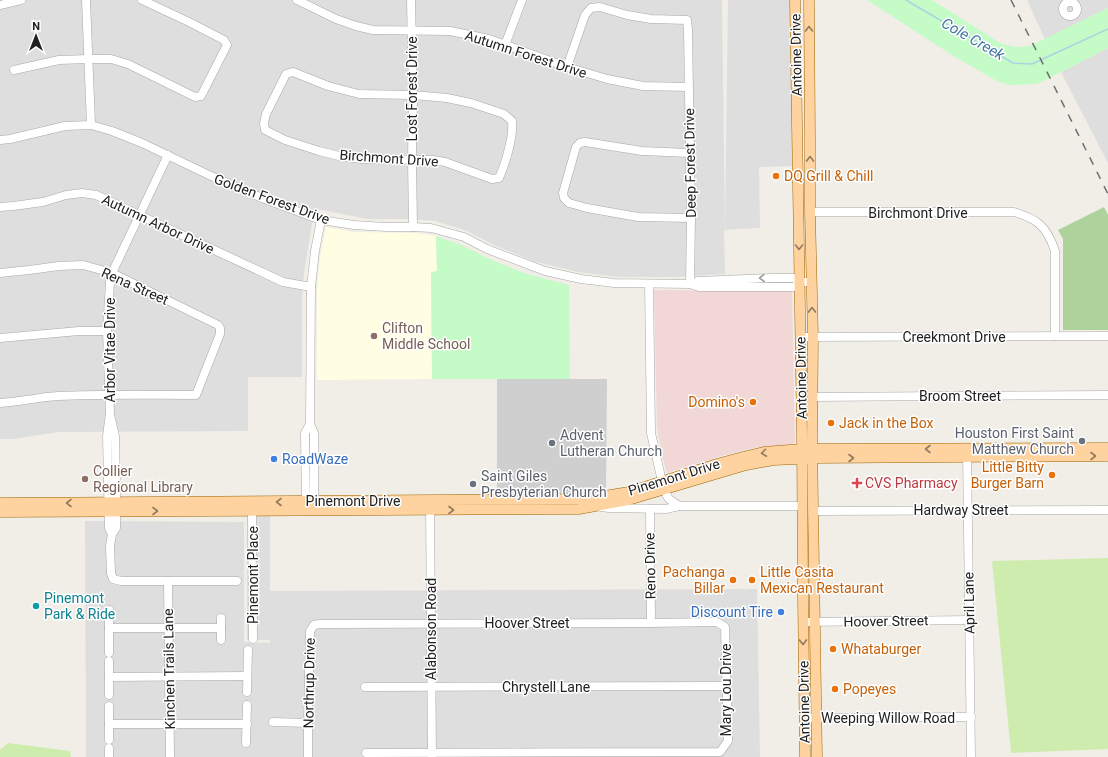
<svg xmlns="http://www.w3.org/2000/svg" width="1108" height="757" font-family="Roboto,sans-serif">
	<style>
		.residential { fill: #dfdede }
		.commercial { fill: #f2d7d7 }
		.education { fill: #fffee3 }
		.religious { fill: #cfcfcf }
		.grass { fill: #ceecad }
		.forest { fill: #add29b }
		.park { fill: #c5fbc7 }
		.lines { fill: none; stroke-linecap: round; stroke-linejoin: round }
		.stream { stroke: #a7d5e0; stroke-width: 1.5 }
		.minor-casing { stroke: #a8a8a8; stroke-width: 9 }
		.major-casing { stroke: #9e6500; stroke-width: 11 }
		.minor { stroke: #fff; stroke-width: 8 }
		.major { stroke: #fed3a0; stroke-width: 10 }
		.rail { stroke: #6f6f6f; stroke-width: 1.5; stroke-dasharray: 8 8; stroke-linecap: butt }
		.oneway { stroke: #907a60 }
		.oneway2 { stroke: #9b9b9b }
		.food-dot { fill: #e8710a; stroke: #fff; stroke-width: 1.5 }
		.education-dot { fill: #8d6e63; stroke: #fff; stroke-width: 1.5 }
		.worship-dot { fill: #6b7280; stroke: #fff; stroke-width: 1.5 }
		.shop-dot { fill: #3f7fe0; stroke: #fff; stroke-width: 1.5 }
		.health-dot { fill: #e0444e; stroke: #fff; stroke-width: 1.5 }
		.culture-dot { fill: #0f9aa8; stroke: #fff; stroke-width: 1.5 }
		.labels { text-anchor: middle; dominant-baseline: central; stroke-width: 3; stroke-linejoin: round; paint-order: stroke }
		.street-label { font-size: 14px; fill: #212121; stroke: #fff }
		.food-label { font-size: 14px; fill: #c56008; stroke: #fff; text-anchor: start }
		.education-label { font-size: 14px; fill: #785e54; stroke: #fff; text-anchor: start }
		.worship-label { font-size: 14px; fill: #5b616d; stroke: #fff; text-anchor: start }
		.shop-label { font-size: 14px; fill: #366cbe; stroke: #fff; text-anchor: start }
		.health-label { font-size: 14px; fill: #be3a42; stroke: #fff; text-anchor: start }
		.culture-label { font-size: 14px; fill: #0d838f; stroke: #fff; text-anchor: start }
		.water-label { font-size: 15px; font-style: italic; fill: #4377a5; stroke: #fff }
	</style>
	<rect width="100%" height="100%" fill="#f1eee7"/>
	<g class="residential">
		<path d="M0,0h722l3,230 3,-230h62l2,166 -33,1 1,61 -36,2 1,44 -48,3h-58l-41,-5 -45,-11 -39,-16 -27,-14 -32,-10 -29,-2h-39l-50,-10 -5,15 -8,49 -2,25v79h-54v54l-189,1 -46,7h-13z"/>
		<path d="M1027,0h81v8l-63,31z"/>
		<path d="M1108,48v115l-47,-91z"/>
		<path d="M247,515h23v76l487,-2 3,168h-674l-1,-236 159,1v120l26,1v-3h-23z"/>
	</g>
	<path class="commercial" d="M654,290l138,1 3,152 -3,1 -38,4 -29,7 -58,18 -6,-21 -4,-25z"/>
	<path class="education" d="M326,227l27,5 63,1 20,3 1,36h-6l1,107 -115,1v-88l3,-35z"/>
	<path class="religious" d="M497,379h110l-1,110 -20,5h-89z"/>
	<g class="grass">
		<path d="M1108,558v191l-97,4 -19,-192z"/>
		<path d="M8,743l62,8 1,6h-71v-7z"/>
	</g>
	<path class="forest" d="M1104,207l4,8v115h-45v-91l-5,-9z"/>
	<g class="park">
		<path d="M867,0h65l65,41 9,4 10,2 14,-1 78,-38v40l-71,36 -29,1 -13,-5 -43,-25z"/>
		<path d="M436,236l25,9 33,16 33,13 42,11 1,94h-138l-1,-107 6,-1z"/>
	</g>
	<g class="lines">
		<path class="stream" d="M906,0l107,63 19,1 76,-35"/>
		<defs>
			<g id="minor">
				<path d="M86,0l5,125"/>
				<path d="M297,0l39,19 20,7 17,4 77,1 39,8 78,28 40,12 36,7 45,1"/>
				<path d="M411,0l2,95 -1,65 1,67"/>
				<circle cx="1070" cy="9" r="7"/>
				<path d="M0,5l21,-5"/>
				<path d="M505,45l17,-45"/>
				<path d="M567,67l18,-52 6,-7 9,-1 27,8 24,4 36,1 1,10 3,188 -1,66"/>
				<path d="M14,70l45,-10 29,-1h23l17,5 67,33 6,-1 26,-51 -3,-5 -35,-18 -47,-22"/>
				<path d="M293,72l35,14 31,8 54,1 34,3 24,5 33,11 8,7c2,15 -7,44 -13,57l-7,1 -47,-17 -12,-2 -71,-1 -23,-3 -20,-5 -34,-11 -20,-10 -1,-7 2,-9 20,-40z"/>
				<path d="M0,140l10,-1 55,-13 26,-1 21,6 30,12 69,33 51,22 59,22 33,5 32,2h27l18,1 33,9 23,12 58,22 36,8 33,4 76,1 9,3h96l4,-5"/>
				<path d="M689,153l-47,-2 -57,-9 -5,1 -4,4 -13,46 1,5 5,5 18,5 51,9 53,1"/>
				<path d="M0,207l13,-1 30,-4 23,-7 16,-2 14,2 187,87 28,5"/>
				<path d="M810,212h204c24,7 33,15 41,39v85"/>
				<path d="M0,273l29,-3 30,-4 24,-1 29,8 106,52 2,3v6l-24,61c-46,0 -92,-1 -138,1 -19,1 -38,6 -58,7"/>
				<path d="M649,284l2,149 10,44 6,19 2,3 10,7h123"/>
				<path d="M690,284l8,-3 74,-3h22l5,4h13"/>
				<path d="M800,337l308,-1"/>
				<path d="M0,338l79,-7h28"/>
				<path d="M813,397l295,-2"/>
				<path d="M111,419l4,17 1,49v43l-4,6 -2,12 1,27 2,6 8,2h116"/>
				<path d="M967,452l4,305"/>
				<path d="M430,504l2,253"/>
				<path d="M314,505v-72l-4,-9 1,-137 4,-36 6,-31"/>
				<path d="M306,506l-1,-73 5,-9"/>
				<path d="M601,507l8,1 57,1 13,-3"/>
				<path d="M650,509l1,114"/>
				<path d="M252,511l1,128"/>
				<path d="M813,511l295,-1"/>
				<path d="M112,534l-3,-6 -2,-92 3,-23 -3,-82 3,-49 2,-9 56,-118"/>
				<path d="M168,581l2,176"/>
				<path d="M109,610v43"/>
				<path d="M221,618v22"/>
				<path d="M803,622l166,-2"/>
				<path d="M109,628h112"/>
				<path d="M109,661v34"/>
				<path d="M109,677l138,-1"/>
				<path d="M365,687l361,-1"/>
				<path d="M247,692l1,-42"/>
				<path d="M109,706v34"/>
				<path d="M805,718l166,-1"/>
				<path d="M273,722l35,1"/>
				<path d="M109,724h138"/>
				<path d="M246,743l1,-38"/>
				<path d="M109,748v9"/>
				<path d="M308,757v-34l2,-92 4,-6 6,-1 331,-1 66,-1 8,5 3,114 -8,11 -354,1"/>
			</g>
			<g id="major">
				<path d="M795,0l7,434 1,163 2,160"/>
				<path d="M809,0l1,136v76l3,125 -1,107 5,313"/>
				<path d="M0,503l587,-4 42,-7 88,-28 26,-7 21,-5 38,-3 306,-1"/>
				<path d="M0,512l579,-3 49,-9 118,-35 28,-5 44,-2 290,-2"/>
			</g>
		</defs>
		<use href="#minor" class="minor-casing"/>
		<use href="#major" class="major-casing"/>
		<use href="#minor" class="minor"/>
		<use href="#major" class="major"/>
		<path class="rail" d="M1011,0l97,194"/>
	</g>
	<defs><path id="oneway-chevron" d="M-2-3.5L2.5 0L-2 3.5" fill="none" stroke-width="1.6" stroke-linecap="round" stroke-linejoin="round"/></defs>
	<g class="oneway">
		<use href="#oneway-chevron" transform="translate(809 29) rotate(-91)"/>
		<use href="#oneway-chevron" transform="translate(810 159) rotate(-90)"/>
		<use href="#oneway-chevron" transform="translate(799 247) rotate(90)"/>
		<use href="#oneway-chevron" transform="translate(812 310) rotate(-91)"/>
		<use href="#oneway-chevron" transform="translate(928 449) rotate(180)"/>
		<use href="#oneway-chevron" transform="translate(764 453) rotate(172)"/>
		<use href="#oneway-chevron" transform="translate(1093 456)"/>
		<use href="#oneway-chevron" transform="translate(851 458)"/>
		<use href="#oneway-chevron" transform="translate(279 502) rotate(180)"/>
		<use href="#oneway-chevron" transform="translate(69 503) rotate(180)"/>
		<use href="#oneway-chevron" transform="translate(451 510)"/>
		<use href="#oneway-chevron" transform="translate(155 511)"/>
		<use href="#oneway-chevron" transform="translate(803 642) rotate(89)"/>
	</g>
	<use class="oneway2" href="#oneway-chevron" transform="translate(762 278) rotate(178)"/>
	<g class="food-dot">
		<circle cx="776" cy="176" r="4"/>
		<circle cx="753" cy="402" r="4"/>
		<circle cx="831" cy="423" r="4"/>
		<circle cx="1052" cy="475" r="4"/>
		<circle cx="733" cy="580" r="4"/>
		<circle cx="752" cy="580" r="4"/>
		<circle cx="833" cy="649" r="4"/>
		<circle cx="835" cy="689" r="4"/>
	</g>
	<g class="education-dot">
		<circle cx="374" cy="336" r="4"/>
		<circle cx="85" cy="479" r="4"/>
	</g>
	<g class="worship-dot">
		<circle cx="1082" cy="441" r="4"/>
		<circle cx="552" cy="443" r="4"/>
		<circle cx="473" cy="484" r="4"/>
	</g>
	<g class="shop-dot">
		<circle cx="274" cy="459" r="4"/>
		<circle cx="781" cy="612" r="4"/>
	</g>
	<path class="health-dot" d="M855 477h4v4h4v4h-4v4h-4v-4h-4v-4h4z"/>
	<circle class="culture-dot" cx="36" cy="606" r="4"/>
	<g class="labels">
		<g class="street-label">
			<text transform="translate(526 54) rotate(18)">Autumn Forest Drive</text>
			<text transform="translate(796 55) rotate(-91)">Antoine Drive</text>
			<text transform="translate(412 89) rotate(-90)">Lost Forest Drive</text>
			<text transform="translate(389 158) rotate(4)">Birchmont Drive</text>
			<text transform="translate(690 163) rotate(-91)">Deep Forest Drive</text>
			<text transform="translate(272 199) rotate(20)">Golden Forest Drive</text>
			<text x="918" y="213">Birchmont Drive</text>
			<text transform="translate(158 224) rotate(25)">Autumn Arbor Drive</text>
			<text transform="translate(135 286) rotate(24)">Rena Street</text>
			<text x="954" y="337">Creekmont Drive</text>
			<text transform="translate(110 350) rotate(-90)">Arbor Vitae Drive</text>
			<text transform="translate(801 378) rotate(-91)">Antoine Drive</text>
			<text x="960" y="396">Broom Street</text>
			<text transform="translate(674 477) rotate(-17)">Pinemont Drive</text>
			<text x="353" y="501">Pinemont Drive</text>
			<text x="961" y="510">Hardway Street</text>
			<text transform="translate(650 566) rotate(-91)">Reno Drive</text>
			<text transform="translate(253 575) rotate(-90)">Pinemont Place</text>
			<text transform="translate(969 603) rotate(-91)">April Lane</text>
			<text transform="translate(886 621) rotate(-1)">Hoover Street</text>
			<text x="527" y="623">Hoover Street</text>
			<text transform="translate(431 629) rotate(-90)">Alabonson Road</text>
			<text transform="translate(169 669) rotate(-91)">Kinchen Trails Lane</text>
			<text transform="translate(309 683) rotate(-89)">Northrup Drive</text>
			<text x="546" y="687">Chrystell Lane</text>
			<text transform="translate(726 690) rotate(-90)">Mary Lou Drive</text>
			<text transform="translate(804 702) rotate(-91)">Antoine Drive</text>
			<text x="888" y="718">Weeping Willow Road</text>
		</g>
		<g class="food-label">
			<text x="784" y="176">DQ Grill &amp; Chill</text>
			<text x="745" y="402" text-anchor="end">Domino's</text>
			<text x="839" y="423">Jack in the Box</text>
			<text x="1044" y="467" text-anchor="end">Little Bitty<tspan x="1044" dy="16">Burger Barn</tspan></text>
			<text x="725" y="572" text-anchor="end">Pachanga<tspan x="725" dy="16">Billar</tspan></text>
			<text x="760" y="572">Little Casita<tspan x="760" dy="16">Mexican Restaurant</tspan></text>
			<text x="841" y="649">Whataburger</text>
			<text x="843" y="689">Popeyes</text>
		</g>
		<g class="education-label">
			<text x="382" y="328">Clifton<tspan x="382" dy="16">Middle School</tspan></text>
			<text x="93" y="471">Collier<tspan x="93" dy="16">Regional Library</tspan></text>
		</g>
		<g class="worship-label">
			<text x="1074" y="433" text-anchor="end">Houston First Saint<tspan x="1074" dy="16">Matthew Church</tspan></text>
			<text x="560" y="435">Advent<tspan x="560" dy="16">Lutheran Church</tspan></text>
			<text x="481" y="476">Saint Giles<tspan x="481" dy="16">Presbyterian Church</tspan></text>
		</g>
		<g class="shop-label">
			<text x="282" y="459">RoadWaze</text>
			<text x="773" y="612" text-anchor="end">Discount Tire</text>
		</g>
		<g class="health-label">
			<text x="865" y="483">CVS Pharmacy</text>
		</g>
		<g class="culture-label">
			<text x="44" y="598">Pinemont<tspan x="44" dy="16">Park &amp; Ride</tspan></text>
		</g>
		<g class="water-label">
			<text transform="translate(973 39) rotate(30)">Cole Creek</text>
		</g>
	</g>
	<g transform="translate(36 36)" stroke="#ffffff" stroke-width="3" paint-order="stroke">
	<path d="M0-3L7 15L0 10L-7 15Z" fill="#212121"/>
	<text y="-6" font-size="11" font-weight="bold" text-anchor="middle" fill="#212121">N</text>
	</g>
</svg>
